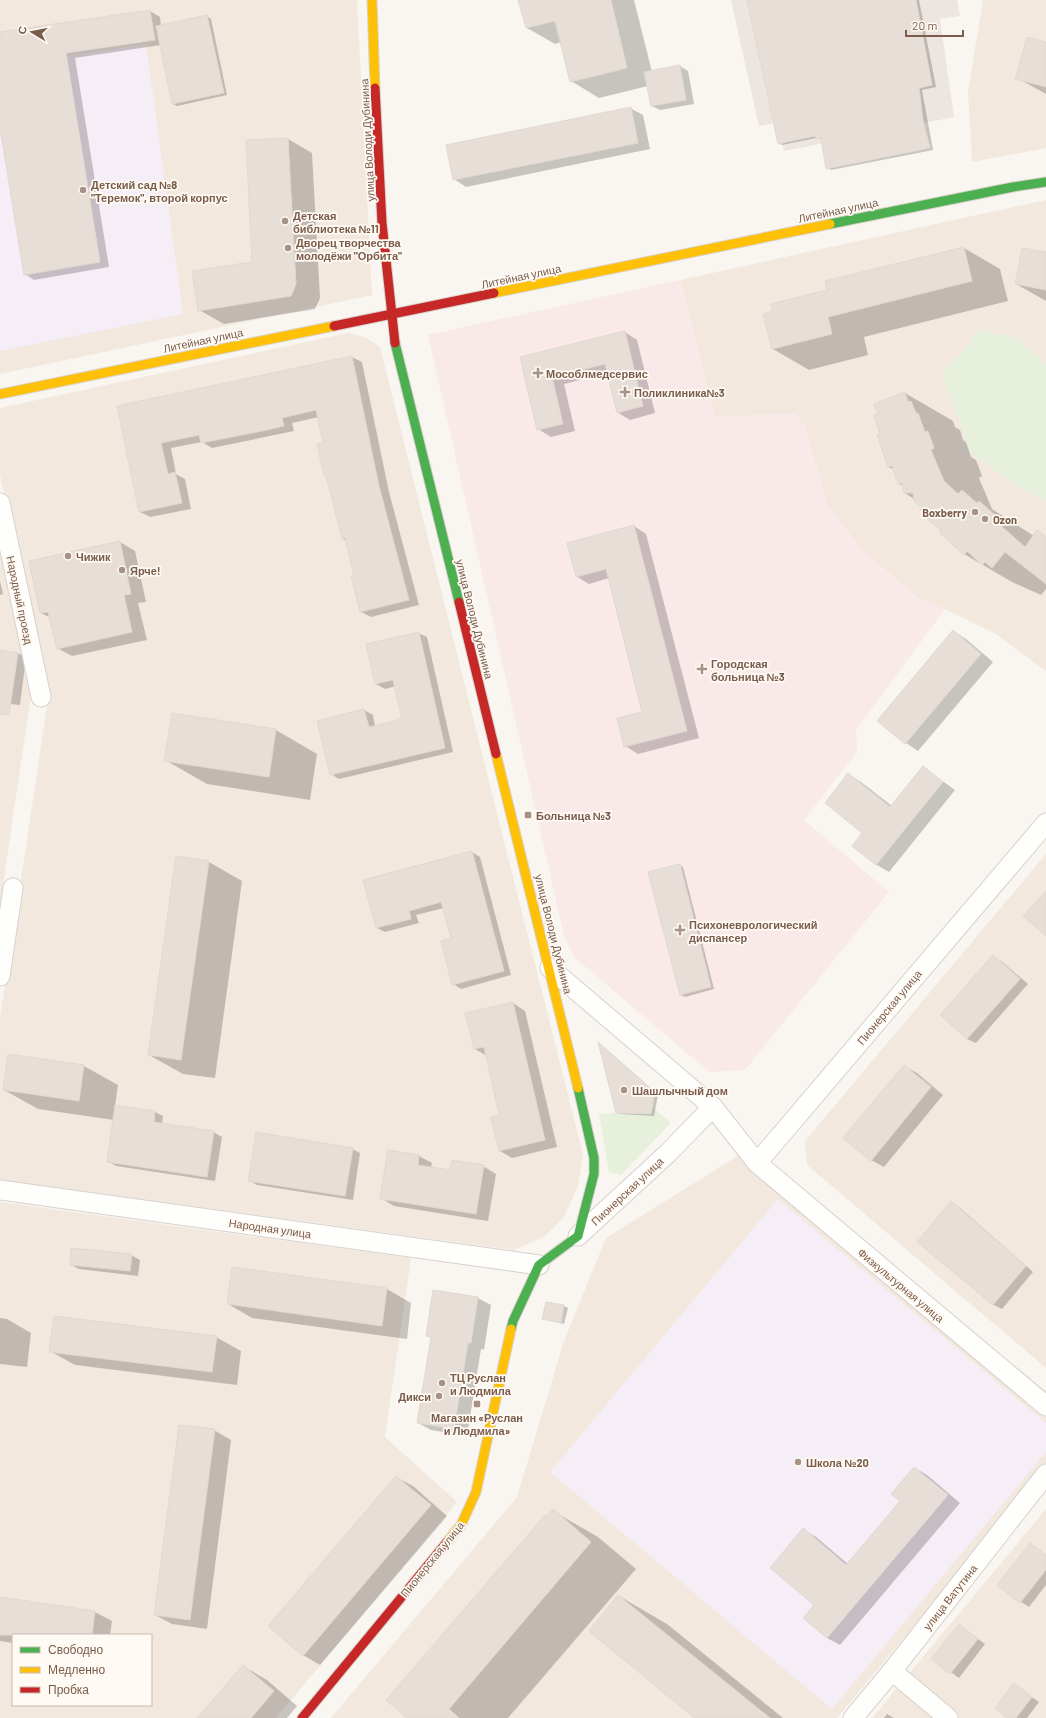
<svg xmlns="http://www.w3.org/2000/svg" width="1046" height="1718" font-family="Barlow,sans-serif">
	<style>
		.residential { fill: #f2e8de; fill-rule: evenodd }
		.industrial { fill: #ede5e0 }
		.education { fill: #f6eef6 }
		.medical { fill: #fae9e9 }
		.green { fill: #e7f0db }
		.shadow { fill: #0003 }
		.building { fill: #e6ded7; stroke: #e2d8d2 }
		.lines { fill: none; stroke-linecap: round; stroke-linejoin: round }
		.street-casing { stroke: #d7d1cb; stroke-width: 21 }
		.fast-casing { stroke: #d9d2cb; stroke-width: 11 }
		.slow-casing { stroke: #d9d2cb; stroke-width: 11 }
		.jam-casing { stroke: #d9d2cb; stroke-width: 11 }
		.street { stroke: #fefefd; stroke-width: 19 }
		.fast { stroke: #4caf50; stroke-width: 9 }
		.slow { stroke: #ffc107; stroke-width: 9 }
		.jam { stroke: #c62828; stroke-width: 9 }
		.poi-dot { fill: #a69286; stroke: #fffaf3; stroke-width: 1.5 }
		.labels { text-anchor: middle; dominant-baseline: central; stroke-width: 3.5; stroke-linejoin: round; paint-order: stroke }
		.street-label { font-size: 11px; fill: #7a5c4d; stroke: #fffaf3 }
		.poi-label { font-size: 11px; font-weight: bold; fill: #7a5c4d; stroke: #fffaf3; text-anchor: start }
	</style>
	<rect width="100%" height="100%" fill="#f9f5f0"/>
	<g class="residential">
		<path d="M0,0h357l15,295 -372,79z"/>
		<path d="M983,0h63v148l-74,14 -4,-71z"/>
		<path d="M1046,200v471l-50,-37 -51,-25 -27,-11 -56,-48 -35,-45 -22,-78 -10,-13 -80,3 -35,-137z"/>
		<path d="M348,333l17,4 15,10 203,808 -5,31 -14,31 -19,19 -31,14 -514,-70v-162l48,-318 -48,-225v-67z"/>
		<path d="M0,532l32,155 -32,219z"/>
		<path d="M1046,854v514l-239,-203 -2,-24z"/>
		<path d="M749,1149l297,242v77l-209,250h-506l186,-221 47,-156 42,-103z"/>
		<path d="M0,1202l411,56 -26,179 72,65 -181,216h-276zM13,1635h138v70h-138z"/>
		<path d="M1046,1509v209h-174z"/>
	</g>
	<path class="industrial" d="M731,0h226l3,16 -20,3 14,98 -170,34 -5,-29 -20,4z"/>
	<g class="education">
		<path d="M146,44l37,270 -183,37v-284z"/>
		<path d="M778,1199l268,224v29l-214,257 -282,-237z"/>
	</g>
	<path class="medical" d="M680,280l35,137 80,-3 10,13 22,78 35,45 56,48 27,11 -89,121 1,22 -53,68 85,72 -144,178 -36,2 -135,-115 -10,-21 -136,-601z"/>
	<g class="green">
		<path d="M978,330l38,7 30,27v136l-27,-12 -49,-36 -28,-79 22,-23z"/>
		<path d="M652,1107l19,16 -50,52 -12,-3 -10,-58 17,-1 34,1z"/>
	</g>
	<g class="shadow">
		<path d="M519,0h115l18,72 28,-6 8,5 6,33 -34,6 -8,-4 -4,-20 -49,12 -28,-17 -10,-39 -6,2 -28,-16z"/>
		<path d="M748,0h171l17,87 -14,3 11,60 -102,20 -4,-2 -4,-28 -7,-2 -34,7 -3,-2z"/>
		<path d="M150,11l10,6 1,9 46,-10 4,3 16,76 -50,11 -4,-2 -12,-59 -86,13 34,209 -75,13 -9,-6 -25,-152v-89z"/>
		<path d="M1046,43v51l-29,-16z"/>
		<path d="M630,108l13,7 7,34 -184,38 -12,-8z"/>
		<path d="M288,139l24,14 8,145 -5,11 -91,15 -25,-14 54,-47z"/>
		<path d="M964,248l36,21 8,32 -144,36 4,18 -59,15 -36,-21 56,-59z"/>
		<path d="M1046,253v48l-30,-17z"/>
		<path d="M625,332l12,8 18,73 -25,7 -13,-8 -9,-39 -44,11 11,47 -24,6 -13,-8 -17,-71z"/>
		<path d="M352,357l10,5 27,130 30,113 -48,12 -10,-5 -9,-35 3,-1 -9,-35 -3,-2 -16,-62 -2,-1v-32l-6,-27 -27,6 2,8 -82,17 -10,-6 -31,6 5,26 9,5 6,30 -41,8 -10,-5 -22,-105z"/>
		<path d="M905,393l48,28 2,6 5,3 3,10 3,2 5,15 5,3 6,16 -3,2 13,31 42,27 3,-4 9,5v52l-5,6 -29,-13 -48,-28 -40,-48 -19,-13 -1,-7 -5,-2 -4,-14 -7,-3 -7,-33 -2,-19z"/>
		<path d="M634,526l12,8 53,204 -61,16 -13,-8 18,-34 -34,-134 -20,6 -13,-8z"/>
		<path d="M120,542l15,9 11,51 -8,1 9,37 -75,16 -15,-8 -6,-30 -10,-5z"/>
		<path d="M0,581l3,13 -3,1z"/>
		<path d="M953,631l13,8 27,23 -75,89 -12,-8 -28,-23z"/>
		<path d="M418,633l9,4 26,115 -114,27 -8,-5 33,-64 9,5 2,11 28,-6 -7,-34 -11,3 -9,-5 -9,-39z"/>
		<path d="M0,651l18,2 8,5 -6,47 -20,-2z"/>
		<path d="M276,730l41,24 -7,46 -103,-16 -42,-24z"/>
		<path d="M923,767l32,23 -66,82 -12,-7 -24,-19 11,-13 -15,-58 12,7 31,24z"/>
		<path d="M472,852l8,5 31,118 -50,14 -8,-5 -1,-45 -8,-31 -28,7 3,8 -34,9 -8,-4z"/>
		<path d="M177,857l32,5 33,19 -27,197 -32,-4 -34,-19z"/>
		<path d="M679,865l4,2 31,122 -29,8 -4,-2z"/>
		<path d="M993,956l8,5 27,23 -52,59 -9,-4 -26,-24z"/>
		<path d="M513,1003l12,8 32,136 -45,11 -12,-7v-36l-13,-59 -12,-7z"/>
		<path d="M600,1044l58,51 -4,21 -34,-2 -4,-2z"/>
		<path d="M9,1055l75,11 34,19 -3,21 40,6 8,4 -1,8 51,8 9,5 -7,44 -99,-15 -8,-5 6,-41 -76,-11 -34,-19z"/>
		<path d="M904,1066l13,7 26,22 -59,72 -13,-7z"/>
		<path d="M352,1149l8,4 -7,47 -96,-15 -8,-5z"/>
		<path d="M389,1151l30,5 13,7 -1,5 20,3 32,-5 13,8 -8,47 -94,-15 -13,-8z"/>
		<path d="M951,1203l8,4 74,65 -31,37 -8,-4 -75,-63z"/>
		<path d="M131,1255l9,5 -2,16 -59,-7 -8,-4z"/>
		<path d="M232,1268l155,21 24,14 -4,36 -155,-21 -24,-14z"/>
		<path d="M434,1291l44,7 13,7 -7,45 -3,-1 -14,87 -36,-6 -13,-7 13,-85 -4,-3z"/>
		<path d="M564,1306l4,2 -4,16 -20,-5z"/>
		<path d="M0,1318l7,1 24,14 -4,34 -27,-3z"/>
		<path d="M216,1337l25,14 -4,34 -162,-20 -25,-14z"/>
		<path d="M214,1430l17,10 -24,189 -35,-5 -17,-9z"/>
		<path d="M915,1468l12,7 33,28 -120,142 -13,-7 -12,-33 -12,-75 13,7 32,27 53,-63z"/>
		<path d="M396,1477l17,9 34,30 -127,149 -17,-10z"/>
		<path d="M553,1511l45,26 38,32 -128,149h-100z"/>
		<path d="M1030,1544l16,11v30l-17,22 -8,-5z"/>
		<path d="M619,1596l48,28 116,94h-86z"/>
		<path d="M0,1598l95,14 17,9 -2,14h-97v8l-13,-2z"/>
		<path d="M959,1625l26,19 -26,34 -26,-19z"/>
		<path d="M243,1666l24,14 30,26 -10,12h-89z"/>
		<path d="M1014,1685l25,17 -12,16h-19z"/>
		<path d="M887,1714l7,4h-10z"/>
	</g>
	<g class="building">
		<path d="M518,0h93l16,68 -57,14 -15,-61 -29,7z"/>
		<path d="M747,0h169l16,85 -13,3 4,32 7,28 -104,21 -5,-31 -5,1 -1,-3 -37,8z"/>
		<path d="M150,10l5,30 -89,13 34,209 -76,13 -24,-147v-96z"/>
		<path d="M207,15l17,78 -52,11 -16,-78z"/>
		<path d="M1027,37l19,5v45l-31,-8z"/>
		<path d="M680,65l6,35 -35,6 -7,-34z"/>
		<path d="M631,107l7,36 -185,37 -7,-35z"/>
		<path d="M288,138l8,146 -5,12 -93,15 -6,-40 60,-9 -6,-122z"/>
		<path d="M964,247l8,34 -144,36 4,17 -60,15 -9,-35 10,-3 -2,-7 56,-14 -2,-9z"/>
		<path d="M1022,248l24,4v38l-31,-6z"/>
		<path d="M625,331l18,75 -26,7 -12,-49 -53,13 11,47 -26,6 -17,-73z"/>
		<path d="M352,356l27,130 30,114 -49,12 -9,-36 3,-1 -9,-37 -3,1 -16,-63h-2l-7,-32 6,-1 -7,-33 -34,8 2,8 -17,4 -66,13 -2,-8 -38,8 7,31 7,-2 7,31 -43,9 -22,-106z"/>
		<path d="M905,392l3,10 3,-1 5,12h2l7,19 3,-1 6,17 -3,2 13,31 14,13 4,-4 15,13 2,-2 16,14 -3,3 33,29 12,-17 9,7v47l-41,-32 -13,16 -7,-6 -3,3 -15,-14 -3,4 -24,-22 1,-3 -16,-13 1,-2 -6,-5 2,-3 -8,-6 -1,-8h-9l-2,-10 -4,1 -6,-18 -4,1 -11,-32 3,-1 -6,-19 4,-1 -4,-10z"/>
		<path d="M634,525l53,206 -63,16 -7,-29 25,-6 -36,-143 -30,8 -9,-34z"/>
		<path d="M120,541l11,53 -7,1 8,37 -75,17 -9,-37 -8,1 -11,-52z"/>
		<path d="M953,630l28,24 -76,90 -28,-23z"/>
		<path d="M419,632l26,116 -115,27 -13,-54 47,-12 5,18 33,-8 -9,-39 -18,4 -9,-40z"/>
		<path d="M0,650l18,3 -9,62 -9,-1z"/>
		<path d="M172,713l104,16 -7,48 -105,-16z"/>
		<path d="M923,766l20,16 -67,83 -24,-19 10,-13 -37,-30 23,-30 42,34z"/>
		<path d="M472,851l32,120 -52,14 -11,-44 10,-3 -10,-36 -32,9 2,8 -35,9 -13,-48z"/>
		<path d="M176,856l33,5 -28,199 -33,-5z"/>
		<path d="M680,864l31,123 -31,8 -32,-123z"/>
		<path d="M1046,891v45l-23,-20z"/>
		<path d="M993,955l27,24 -53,60 -27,-24z"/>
		<path d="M513,1002l32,138 -46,11 -8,-34 8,-2 -15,-68 -10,2 -9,-36z"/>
		<path d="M598,1042l57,50 -4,22 -35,-1z"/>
		<path d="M8,1054l76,11 -5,36 -76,-11z"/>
		<path d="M904,1065l27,22 -60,74 -28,-23z"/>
		<path d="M115,1105l40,6 -1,11 60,9 -7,46 -100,-15z"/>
		<path d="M256,1132l97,16 -8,48 -97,-15z"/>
		<path d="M388,1150l31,5 -1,10 32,5 2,-10 32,5 -8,49 -96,-15z"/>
		<path d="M951,1201l75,65 -33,39 -76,-63z"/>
		<path d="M71,1248l61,6 -2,17 -60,-6z"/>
		<path d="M232,1267l155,21 -5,38 -155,-22z"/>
		<path d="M433,1290l45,7 -7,46h-3l-14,86 -37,-6 14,-86 -5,-1z"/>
		<path d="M546,1302l18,3 -3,18 -19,-4z"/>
		<path d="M54,1316l163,20 -5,36 -163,-20z"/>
		<path d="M179,1425l36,4 -25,191 -36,-5z"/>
		<path d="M914,1467l34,28 -121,143 -24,-20 11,-13 -44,-37 33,-40 43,37 54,-64 -9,-7z"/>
		<path d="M396,1476l35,29 -128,151 -35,-30z"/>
		<path d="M553,1509l38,33 -142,167 10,9h-52l-21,-18 159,-185 2,2z"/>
		<path d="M1030,1543l16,12v15l-26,33 -23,-18z"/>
		<path d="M618,1595l152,123h-75l-31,-25 -75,-62z"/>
		<path d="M0,1597l95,14 -3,24h-92z"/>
		<path d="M959,1624l19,15 -28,35 -19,-15z"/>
		<path d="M243,1665l31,26 -23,27h-54z"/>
		<path d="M1014,1683l18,14 -16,21h-9l-12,-10z"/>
	</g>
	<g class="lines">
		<defs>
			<g id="street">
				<path d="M0,503l41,194"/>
				<path d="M550,968l163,139 44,56 289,-340"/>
				<path d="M0,976l13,-88"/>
				<path d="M757,1163l289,243"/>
				<path d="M0,1190l539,75"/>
				<path d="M578,1236l89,-82 46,-47"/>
				<path d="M892,1671l56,47"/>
				<path d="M853,1718l39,-47 154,-197"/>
			</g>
			<g id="fast">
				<path d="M830,224l183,-37 33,-5"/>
				<path d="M395,343l64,259"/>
				<path d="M511,1329l2,-8 26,-56 39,-29 16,-62v-16l-16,-70"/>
			</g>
			<g id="slow">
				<path d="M372,0l3,88"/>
				<path d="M494,293l336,-69"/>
				<path d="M0,394l334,-68"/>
				<path d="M496,754l82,334"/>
				<path d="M447,1542l14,-17 15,-33 35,-163"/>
			</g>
			<g id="jam">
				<path d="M375,88l7,135 13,120"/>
				<path d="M334,326l160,-33"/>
				<path d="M459,602l37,152"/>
				<path d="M302,1718l145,-176"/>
			</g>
		</defs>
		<use href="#street" class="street-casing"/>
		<use href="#fast" class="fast-casing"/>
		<use href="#slow" class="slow-casing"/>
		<use href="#jam" class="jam-casing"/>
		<use href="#street" class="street"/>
		<use href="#fast" class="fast"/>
		<use href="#slow" class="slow"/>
		<use href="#jam" class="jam"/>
	</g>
	<g class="poi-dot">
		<circle cx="83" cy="190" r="4"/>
		<circle cx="285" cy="221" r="4"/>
		<circle cx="288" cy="248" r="4"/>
		<path d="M536 367h4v4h4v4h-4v4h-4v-4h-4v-4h4z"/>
		<path d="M623 386h4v4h4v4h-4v4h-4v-4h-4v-4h4z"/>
		<circle cx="975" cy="512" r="4"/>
		<circle cx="985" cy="519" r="4"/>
		<circle cx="68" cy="556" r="4"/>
		<circle cx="122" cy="570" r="4"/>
		<path d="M700 663h4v4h4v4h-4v4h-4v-4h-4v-4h4z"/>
		<rect x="524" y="811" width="8" height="8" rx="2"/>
		<path d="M678 924h4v4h4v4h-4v4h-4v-4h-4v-4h4z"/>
		<circle cx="624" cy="1090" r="4"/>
		<circle cx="442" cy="1383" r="4"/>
		<circle cx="439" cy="1396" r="4"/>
		<rect x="473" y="1400" width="8" height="8" rx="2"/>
		<circle cx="798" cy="1462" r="4"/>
	</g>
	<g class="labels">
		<g class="street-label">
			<text transform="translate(367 140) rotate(-93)">улица Володи Дубинина</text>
			<text transform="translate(838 210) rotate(-12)">Литейная улица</text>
			<text transform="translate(521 276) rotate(-12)">Литейная улица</text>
			<text transform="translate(203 340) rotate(-12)">Литейная улица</text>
			<text transform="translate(20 600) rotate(78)">Народный проезд</text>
			<text transform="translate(475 619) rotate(76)">улица Володи Дубинина</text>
			<text transform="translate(554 934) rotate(76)">улица Володи Дубинина</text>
			<text transform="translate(889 1007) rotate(-50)">Пионерская улица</text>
			<text transform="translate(627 1191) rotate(-43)">Пионерская улица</text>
			<text transform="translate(270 1228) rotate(8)">Народная улица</text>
			<text transform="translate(901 1285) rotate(40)">Физкультурная улица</text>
			<text transform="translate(432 1559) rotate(-51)">Пионерская улица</text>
			<text transform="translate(950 1597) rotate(-52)">улица Ватутина</text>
		</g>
		<g class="poi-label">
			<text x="91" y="184">Детский сад №8<tspan x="91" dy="13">"Теремок", второй корпус</tspan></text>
			<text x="293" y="215">Детская<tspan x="293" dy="13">библиотека №11</tspan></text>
			<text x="296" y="242">Дворец творчества<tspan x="296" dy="13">молодёжи "Орбита"</tspan></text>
			<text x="546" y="373">Мособлмедсервис</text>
			<text x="634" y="392">Поликлиника№3</text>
			<text x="967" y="512" text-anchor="end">Boxberry</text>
			<text x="993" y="519">Ozon</text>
			<text x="76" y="556">Чижик</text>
			<text x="130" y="570">Ярче!</text>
			<text x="711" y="663">Городская<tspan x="711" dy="13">больница №3</tspan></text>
			<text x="536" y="815">Больница №3</text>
			<text x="689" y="924">Психоневрологический<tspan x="689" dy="13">диспансер</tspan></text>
			<text x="632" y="1090">Шашлычный дом</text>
			<text x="450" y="1377">ТЦ Руслан<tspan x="450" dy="13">и Людмила</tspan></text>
			<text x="431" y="1396" text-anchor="end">Дикси</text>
			<text x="477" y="1417" text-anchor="middle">Магазин «Руслан<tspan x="477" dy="13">и Людмила»</tspan></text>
			<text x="806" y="1462">Школа №20</text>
		</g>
	</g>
	<rect x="12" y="1634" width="140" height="72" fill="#fffaf3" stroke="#cabbb1"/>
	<rect x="20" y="1647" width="20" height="6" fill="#4caf50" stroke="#cabbb1"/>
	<text x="48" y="1654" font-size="12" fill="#7a5c4d">Свободно</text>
	<rect x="20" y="1667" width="20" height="6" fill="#ffc107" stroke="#cabbb1"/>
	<text x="48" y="1674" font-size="12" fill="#7a5c4d">Медленно</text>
	<rect x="20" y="1687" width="20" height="6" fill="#c62828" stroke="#cabbb1"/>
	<text x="48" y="1694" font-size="12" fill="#7a5c4d">Пробка</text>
	<g transform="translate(32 32) rotate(280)" stroke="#fffaf3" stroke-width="3" paint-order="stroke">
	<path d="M0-3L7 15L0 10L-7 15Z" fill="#7a5c4d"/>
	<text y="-6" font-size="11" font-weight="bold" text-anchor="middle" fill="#7a5c4d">С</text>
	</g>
	<path d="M906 30v6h57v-6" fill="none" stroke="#7a5c4d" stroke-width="2"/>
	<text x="912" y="30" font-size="12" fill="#7a5c4d" stroke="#fffaf3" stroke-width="3" paint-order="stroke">20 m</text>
</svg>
